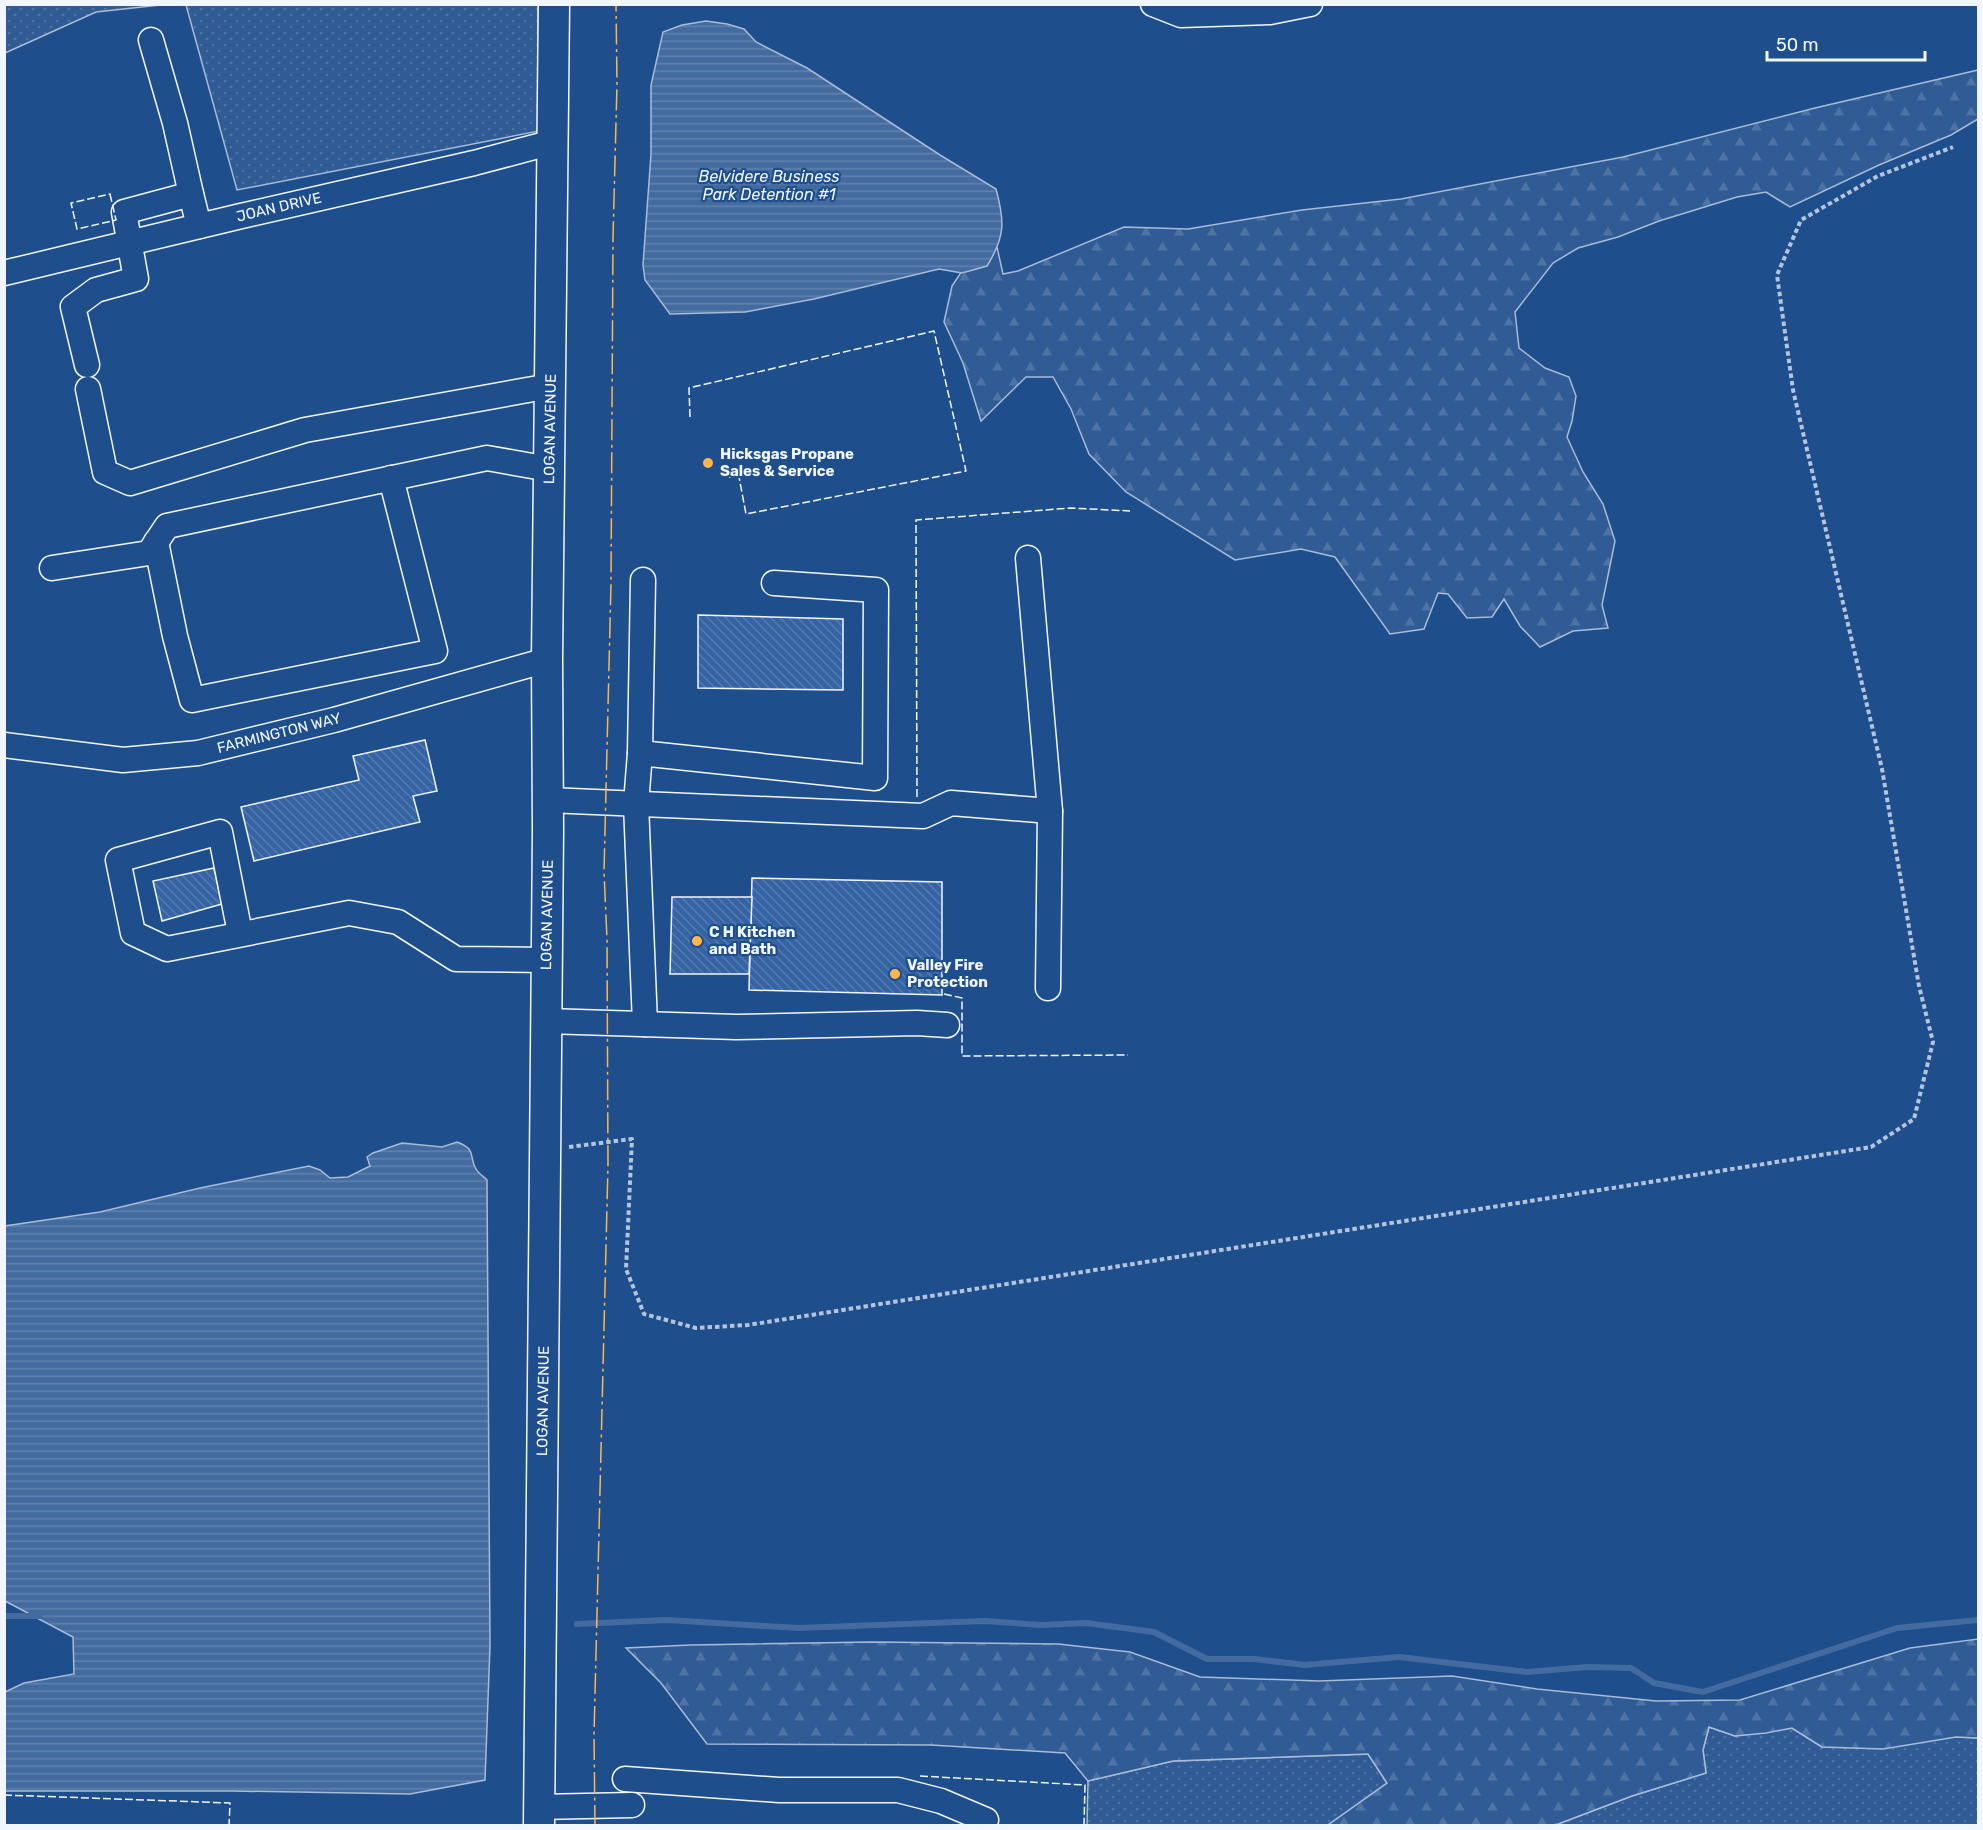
<svg xmlns="http://www.w3.org/2000/svg" width="1983" height="1830" font-family="Rubik,sans-serif">
	<style>
		.grass { fill: url(#grass-dots); stroke: #a8bbd7; stroke-width: 1.5 }
		.forest { fill: url(#forest-firs); stroke: #a8bbd7; stroke-width: 1.5 }
		.water { fill: url(#water-rules); stroke: #a8bbd7; stroke-width: 1.5 }
		.lines { fill: none; stroke-linecap: round; stroke-linejoin: round }
		.stream { stroke: #446ba0; stroke-width: 6 }
		.building { fill: url(#building-back-hatch); stroke: #f2f6ff; stroke-width: 1.5 }
		.minor-casing { stroke: #f2f6ff; stroke-width: 27 }
		.major-casing { stroke: #f2f6ff; stroke-width: 33 }
		.path { stroke: #b3c4dc; stroke-width: 4; stroke-dasharray: 4.5 3; stroke-linecap: butt }
		.minor { stroke: #1f4e8c; stroke-width: 24 }
		.major { stroke: #1f4e8c; stroke-width: 30 }
		.fence { stroke: #f2f6ff; stroke-width: 1.5; stroke-dasharray: 8 3; stroke-linecap: butt }
		.power { stroke: #ffb74d; stroke-width: 1.5; stroke-dasharray: 21 4.5 3 4.5; stroke-linecap: butt }
		.poi-dot { fill: #ffb74d; stroke: #1f4e8c; stroke-width: 2 }
		.labels { text-anchor: middle; dominant-baseline: central; stroke-width: 4.5; stroke-linejoin: round; paint-order: stroke }
		.street-label { font-size: 15px; fill: #f2f6ff; stroke: #1f4e8c }
		.poi-label { font-size: 15px; font-weight: bold; fill: #f2f6ff; stroke: #1f4e8c; text-anchor: start }
		.water-label { font-size: 16px; font-style: italic; fill: #f2f6ff; stroke: #1f4e8c }
	</style>
	<defs>
		<pattern id="grass-dots" width="8" height="8" patternUnits="userSpaceOnUse" patternTransform="scale(1.5)"><rect width="8" height="8" fill="#305b95"/><path d="M2 2h.1M6 6h.1" fill="none" stroke="#4e73a5" stroke-width="1.8" stroke-linecap="round"/></pattern>
		<pattern id="forest-firs" width="22" height="20" patternUnits="userSpaceOnUse" patternTransform="scale(1.5)"><rect width="22" height="20" fill="#305b95"/><path d="M5 1l3.5 6h-7zM16 11l3.5 6h-7z" fill="#4e73a5"/></pattern>
		<pattern id="water-rules" width="6" height="5" patternUnits="userSpaceOnUse" patternTransform="scale(1.5)"><rect width="6" height="5" fill="#446ba0"/><path d="M0 2.5h6" fill="none" stroke="#5f81ae"/></pattern>
		<pattern id="building-back-hatch" width="6" height="6" patternUnits="userSpaceOnUse" patternTransform="scale(1.5)"><rect width="6" height="6" fill="#3563a3"/><path d="M-1 5l2 2M0 0l6 6M5-1l2 2" fill="none" stroke="#537ab1"/></pattern>
	</defs>
	<rect width="100%" height="100%" fill="#1f4e8c"/>
	<g class="grass">
		<path d="M5,4h155v1l-64,7 -91,41z"/>
		<path d="M186,5h352l1,126 -302,59z"/>
		<path d="M1709,1727l26,9 57,-8 30,19 134,-10 22,1v87l-431,1 11,-2 74,-28 74,-23 -3,-23z"/>
		<path d="M1368,1754l19,29 -59,42 -241,1 1,-45 85,-20z"/>
	</g>
	<g class="forest">
		<path d="M1978,70v49l-27,16 -72,30 -89,42 -24,-15 -29,5 -78,24 -41,16 -40,11 -25,15 -38,49 4,36 26,20 24,9 7,19 -4,25 -5,16 16,35 20,32 12,37 -13,64 6,23 -35,3 -33,16 -20,-21 -16,-27 -12,18 -25,1 -19,-24 -10,-1 -14,36 -34,5 -55,-77 -34,-8 -66,11 -109,-68 -37,-38 -18,-45 -18,-32h-27l-45,44 -18,-58 -19,-41 8,-36 10,-15 35,-24 6,27 15,-3 106,-44 64,2 114,-19 99,-11 222,-42 192,-49z"/>
		<path d="M1978,1639v99l-22,-1 -73,12 -61,-2 -30,-19 -26,5 -31,3 -26,-9 -6,23 3,23 -74,23 -74,28 -11,2 -219,-1 59,-42 -19,-29 -195,7 -85,20 -23,-28 -134,-8 -224,-1 -46,-61 -35,-35 65,-3 180,-3 187,2 72,8 70,25 119,4 133,-5 85,13 119,12 84,-1 170,-52z"/>
	</g>
	<g class="water">
		<path d="M706,21l21,3 17,5 12,13 51,26 133,87 56,34c9,33 9,48 -9,77l-25,7 -23,-4 -125,30 -69,13 -75,2 -25,-34 -2,-15 8,-111v-69l12,-53 19,-7z"/>
		<path d="M457,1142c21,8 11,14 19,27 2,4 8,8 11,11l3,466 -5,134 -75,14 -177,-3h-228v-99l19,-9 50,-9 -1,-37 -68,-36v-375l95,-14 100,-24 109,-22 11,4 10,8 18,-1 22,-11 -3,-9 6,-4 29,-10 40,4z"/>
	</g>
	<g class="lines">
		<g class="stream">
			<path d="M4,1616h36"/>
			<path d="M577,1624l90,-4 131,8 187,-7 56,4 45,-2 68,9 53,27h47l51,6 94,-8 128,15 60,-5 44,1 23,15 49,9 194,-64 81,-8"/>
		</g>
	</g>
	<g class="building">
		<path d="M698,615l145,4v71l-145,-2z"/>
		<path d="M425,740l12,51 -24,5 7,26 -166,39 -13,-54 118,-27 -6,-24z"/>
		<path d="M214,868l8,36 -60,17 -9,-40z"/>
		<path d="M752,878l190,4v113l-193,-5z"/>
		<path d="M672,897h80l-3,77h-79z"/>
	</g>
	<g class="lines">
		<defs>
			<g id="minor">
				<path d="M1153,4l28,11 89,-3 40,-8"/>
				<path d="M151,40l24,83 16,71"/>
				<path d="M4,273l233,-56 237,-54 79,-21"/>
				<path d="M87,365l-14,-58 23,-17 40,-11 -12,-67 67,-18 8,32"/>
				<path d="M88,389l17,83 25,11 175,-53 245,-44"/>
				<path d="M156,542l19,94 17,64 243,-49 -44,-173"/>
				<path d="M1028,558l22,253 -2,177"/>
				<path d="M52,568l97,-15 18,-27 320,-68 62,11"/>
				<path d="M4,745l119,15 75,-7 136,-33 213,-60"/>
				<path d="M640,753l3,-173"/>
				<path d="M548,800l375,16 28,-13 99,8"/>
				<path d="M240,933l-20,-101 -102,28 15,73 34,16 182,-36 49,9 58,37 91,1"/>
				<path d="M546,1021l190,6 181,-4 30,2"/>
				<path d="M645,1024l-9,-220 4,-51 235,25 1,-188 -102,-7"/>
				<path d="M625,1779l154,11h119l43,11 45,19"/>
				<path d="M539,1807l93,-2"/>
			</g>
			<path id="major" d="M539,1826l9,-996 -1,-170 7,-656"/>
		</defs>
		<use href="#minor" class="minor-casing"/>
		<use href="#major" class="major-casing"/>
		<path class="path" d="M569,1147l63,-8 -6,130 18,45 52,14 52,-3 1123,-178 43,-28 19,-77 -14,-56 -37,-217 -89,-379 -16,-115 24,-55 77,-44 75,-29"/>
		<use href="#minor" class="minor"/>
		<use href="#major" class="major"/>
		<g class="fence">
			<path d="M110,194l6,26 -39,9 -6,-26z"/>
			<path d="M690,417l-1,-29 245,-57 32,140 -220,43 -7,-37h-10"/>
			<path d="M917,797l-1,-277 155,-12 59,3"/>
			<path d="M944,994l18,4v58l166,-1"/>
			<path d="M920,1776l165,9 -1,41"/>
			<path d="M4,1795l226,8 -1,23"/>
		</g>
		<path class="power" d="M595,1826l-1,-91 14,-570 -1,-226 -3,-67 7,-288 2,-346 4,-154 -1,-80"/>
	</g>
	<g class="poi-dot">
		<circle cx="708" cy="463" r="6"/>
		<circle cx="697" cy="941" r="6"/>
		<circle cx="895" cy="974" r="6"/>
	</g>
	<g class="labels">
		<g class="street-label">
			<text transform="translate(279 207) rotate(-13)">JOAN DRIVE</text>
			<text transform="translate(550 429) rotate(-89)">LOGAN AVENUE</text>
			<text transform="translate(279 733) rotate(-14)">FARMINGTON WAY</text>
			<text transform="translate(547 915) rotate(-89)">LOGAN AVENUE</text>
			<text transform="translate(543 1401) rotate(-89)">LOGAN AVENUE</text>
		</g>
		<g class="poi-label">
			<text x="720" y="454">Hicksgas Propane<tspan x="720" dy="17">Sales &amp; Service</tspan></text>
			<text x="709" y="932">C H Kitchen<tspan x="709" dy="17">and Bath</tspan></text>
			<text x="907" y="965">Valley Fire<tspan x="907" dy="17">Protection</tspan></text>
		</g>
		<g class="water-label">
			<text x="769" y="176">Belvidere Business<tspan x="769" dy="18">Park Detention #1</tspan></text>
		</g>
	</g>
	<rect width="1983" height="1830" fill="none" stroke="#f2f6ff" stroke-width="12"/>
	<path d="M1767 51v9h158v-9" fill="none" stroke="#f2f6ff" stroke-width="3"/>
	<text x="1776" y="51" font-size="18" fill="#f2f6ff" stroke="#1f4e8c" stroke-width="4.5" paint-order="stroke">50 m</text>
</svg>
